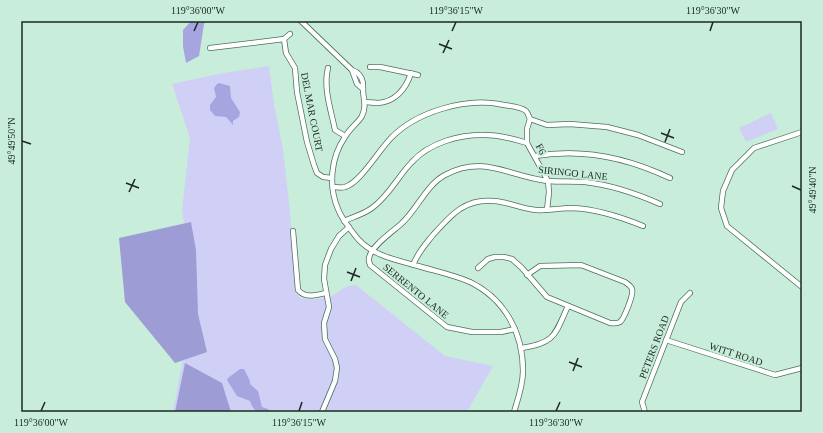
<svg xmlns="http://www.w3.org/2000/svg" width="823" height="433" font-family="'Times New Roman',serif">
	<style>
		.green { fill: #d0d0f6 }
		.forest { fill: #9e9cd5 }
		.water { fill: #a7a5df }
		.lines { fill: none; stroke-linecap: round; stroke-linejoin: round }
		.minor-casing { stroke: #4d6f5e; stroke-width: 6 }
		.minor { stroke: #fff; stroke-width: 4.5 }
		.ticks { fill: none; stroke: #1a2821; stroke-width: 1.5 }
		.labels { text-anchor: middle; dominant-baseline: central; stroke-width: 4; stroke-linejoin: round; paint-order: stroke }
		.street-label { font-size: 10px; fill: #1a2821; stroke: #c8edda }
		.neatline { fill: none; stroke: #1a2821; stroke-width: 1.5 }
		.ticks-label { font-size: 10px; text-anchor: middle; fill: #1a2821 }
	</style>
	<rect width="100%" height="100%" fill="#c8edda"/>
	<g class="green">
		<path d="M269,66l5,38 9,45 7,62 6,78c0,3 1,6 3,8 6,5 28,1 34,-2 9,-4 11,-10 23,-10l89,71 48,10 -26,46h-294l17,-90 2,-51 -10,-61 8,-72 -18,-54 51,-11z"/>
		<path d="M771,113l7,16 -32,13 -7,-14z"/>
	</g>
	<g class="forest">
		<path d="M191,222l5,28 2,64 9,38 -32,11 -50,-61 -6,-64z"/>
		<path d="M185,363l37,20 9,29h-56z"/>
	</g>
	<g class="water">
		<path d="M191,21h15l-2,3 -5,32 -13,7 -3,-17v-16z"/>
		<path d="M219,83l11,3 1,12 9,14 -1,5 -6,4v4l-7,-8 -11,-1 -5,-6v-5l6,-8 -2,-9 3,-4z"/>
		<path d="M240,369h4l6,12v3l8,7 4,16 6,2 2,3c-12,0 -16,1 -20,-11l-13,-5 -10,-16 1,-2z"/>
	</g>
	<g class="lines">
		<defs>
			<g id="minor">
				<path d="M301,21l51,49c6,2 10,7 11,13 0,1 0,5 0,6 0,10 4,16 -1,27 -4,7 -13,13 -17,21 -14,20 -17,49 -7,72 4,11 13,21 20,30 15,17 39,21 60,27 17,5 36,9 52,16 35,17 53,51 53,89 0,14 -5,28 -9,41"/>
				<path d="M284,39l2,14 9,15 2,24 10,50 7,23 3,8 6,4 9,1"/>
				<path d="M210,48l74,-9 6,-5"/>
				<path d="M370,67h10l38,8"/>
				<path d="M328,68c-5,20 3,42 7,62l10,6"/>
				<path d="M352,70l5,14 6,5"/>
				<path d="M365,102c4,0 9,1 13,1 17,-1 28,-14 33,-30"/>
				<path d="M530,119l-3,10v14l21,38 1,11 -2,18"/>
				<path d="M802,132l-48,16 -22,22 -9,21 -2,17 6,18 75,61"/>
				<path d="M535,156c46,-8 93,2 135,22"/>
				<path d="M333,187c4,0 9,1 12,0 15,-4 34,-37 46,-49 25,-26 73,-40 108,-34 8,2 21,2 27,7 2,2 3,6 4,8l17,6 23,-1 37,3 31,8 44,17"/>
				<path d="M344,221c9,-4 20,-7 28,-13 17,-12 26,-32 40,-46 17,-19 48,-28 73,-27 14,0 29,4 42,8"/>
				<path d="M293,231l5,59c8,9 18,5 28,3"/>
				<path d="M413,265c5,-13 12,-20 20,-30 18,-20 32,-37 61,-34 15,1 28,8 42,9 12,1 24,-2 36,-2 25,1 49,9 71,18"/>
				<path d="M478,268l10,-9 7,-2h9l8,2 10,9 25,29 63,26c4,0 7,1 10,-1 4,-3 14,-28 12,-33 -1,-3 -4,-5 -7,-7l-44,-17 -41,1 -13,9"/>
				<path d="M515,329l-14,3h-29l-25,-5 -77,-62c0,-2 -2,-4 -1,-6 0,-11 23,-27 32,-35 16,-14 25,-39 44,-49 39,-21 65,2 103,6 12,1 25,0 37,1 27,3 50,11 75,22"/>
				<path d="M666,340l109,35 27,-7"/>
				<path d="M522,348c34,-5 33,-14 46,-42"/>
				<path d="M322,412l13,-31 2,-13 -2,-9 -10,-20 -1,-16 5,-16 -5,-28 1,-14 6,-16 8,-13 10,-9"/>
				<path d="M645,412l-3,-10 39,-100 9,-9"/>
			</g>
		</defs>
		<use href="#minor" class="minor-casing"/>
		<use href="#minor" class="minor"/>
	</g>
	<path class="ticks" d="M194,31l4,-9M452,31l4,-9M710,31l3,-9M439,44l13,5M443,53l6,-13M661,133l13,5M22,141l9,3M665,142l5,-13M126,183l13,5M792,186l9,4M129,192l6,-13M347,272l13,5M351,281l5,-13M569,362l13,5M573,371l5,-13M41,411l4,-9M299,411l3,-9M556,411l4,-9"/>
	<g class="labels">
		<g class="street-label">
			<text transform="translate(312 112) rotate(79)">DEL MAR COURT</text>
			<text transform="translate(541 149) rotate(61)">F6</text>
			<text transform="translate(573 173) rotate(6)">SIRINGO LANE</text>
			<text transform="translate(416 291) rotate(39)">SERRENTO LANE</text>
			<text transform="translate(654 347) rotate(-69)">PETERS ROAD</text>
			<text transform="translate(736 354) rotate(18)">WITT ROAD</text>
		</g>
	</g>
	<rect width="823" height="433" fill="none" stroke="#c8edda" stroke-width="44"/>
	<rect x="22" y="22" width="779" height="389" class="neatline"/>
	<g class="ticks-label">
		<text x="198" y="14">119°36'00"W</text>
		<text x="456" y="14">119°36'15"W</text>
		<text x="713" y="14">119°36'30"W</text>
		<text transform="translate(11 141) rotate(-90)" y="4">49°49'50"N</text>
		<text transform="translate(812 190) rotate(-90)" y="4">49°49'40"N</text>
		<text x="41" y="426">119°36'00"W</text>
		<text x="299" y="426">119°36'15"W</text>
		<text x="556" y="426">119°36'30"W</text>
	</g>
</svg>
